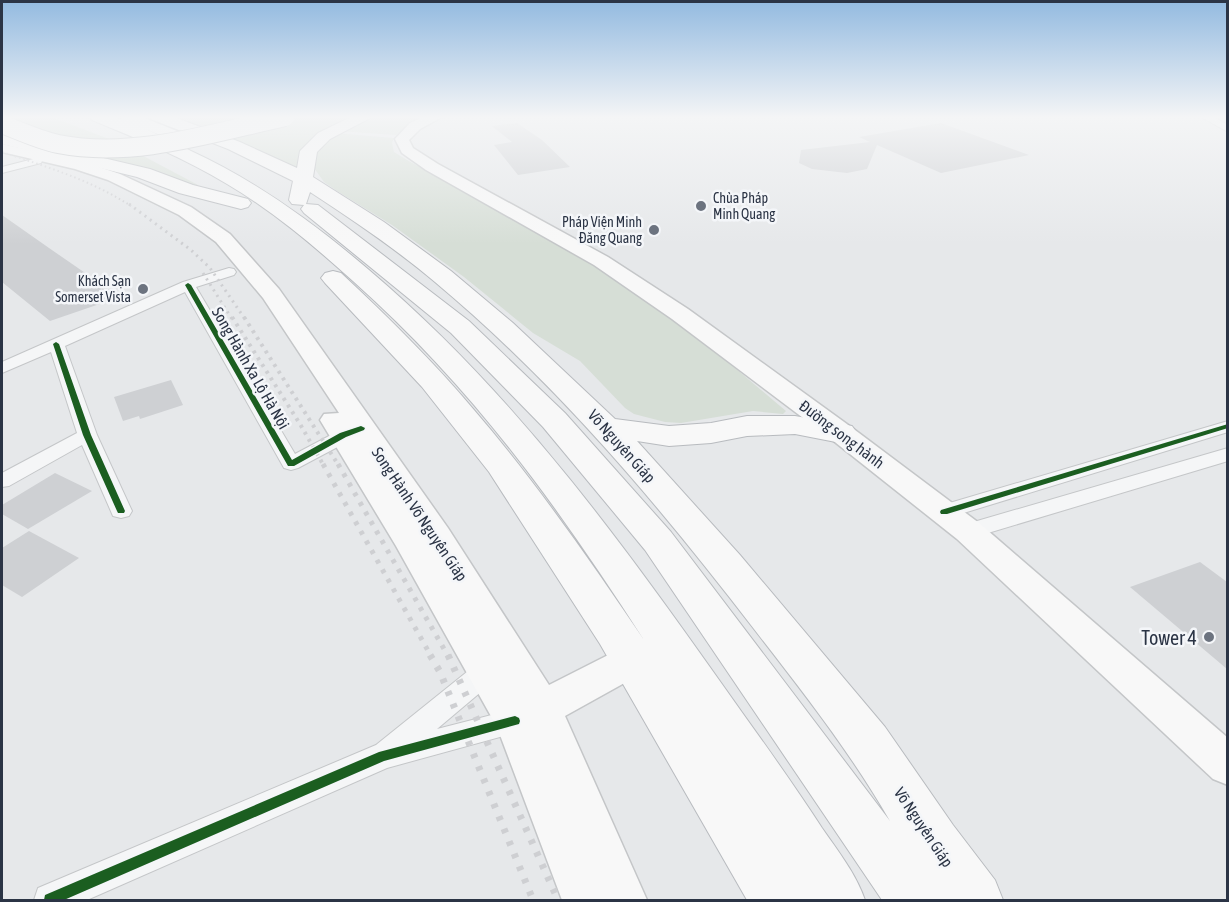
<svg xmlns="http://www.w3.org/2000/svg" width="1229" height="902" font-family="'Asap Condensed',sans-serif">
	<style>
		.green { fill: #d6ded6 }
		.building { fill: #ced0d3 }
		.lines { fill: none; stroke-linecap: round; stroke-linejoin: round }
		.street-casing { stroke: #c4c6c8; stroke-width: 2 }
		.secondary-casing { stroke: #c4c6c8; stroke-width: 3 }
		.highway-casing { stroke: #b8bbbf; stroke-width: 2 }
		.street { fill: #f5f6f7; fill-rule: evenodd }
		.secondary { fill: #f8f8f8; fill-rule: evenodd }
		.highway { fill: #f8f8f8; fill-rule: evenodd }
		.rail-far4 { stroke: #cecfd2; stroke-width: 2; stroke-dasharray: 1.5 3; stroke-linecap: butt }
		.rail-far3 { stroke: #cecfd2; stroke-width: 3; stroke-dasharray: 2 4.5; stroke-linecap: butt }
		.rail-far2 { stroke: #cecfd2; stroke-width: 4; stroke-dasharray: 3 5; stroke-linecap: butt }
		.rail-far1 { stroke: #cecfd2; stroke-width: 5; stroke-dasharray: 4 7; stroke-linecap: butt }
		.rail { stroke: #cecfd2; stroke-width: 7; stroke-dasharray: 4.5 9; stroke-linecap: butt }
		.highway-bridge-casing { stroke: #b8bbbf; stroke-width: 20; stroke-linecap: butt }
		.highway-bridge { stroke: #f8f8f8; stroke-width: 18 }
		.cycleway-casing { stroke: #f4f6f9; stroke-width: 3 }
		.cycleway { fill: #1b5e20; fill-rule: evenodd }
		.poi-dot { fill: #6c737f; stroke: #f4f6f9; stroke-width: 2 }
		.labels { text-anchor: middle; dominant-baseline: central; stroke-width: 5; stroke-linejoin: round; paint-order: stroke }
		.far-poi-label { font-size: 14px; fill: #2b3445; stroke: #f4f6f9; text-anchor: end }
		.street-label { font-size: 16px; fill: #2b3445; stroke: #f4f6f9 }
		.near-poi-label { font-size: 20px; fill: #2b3445; stroke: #f4f6f9; text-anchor: end }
	</style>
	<rect width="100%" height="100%" fill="#e6e8ea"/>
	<g class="green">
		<path d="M2,117h49l66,25 81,43 -5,1 -132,-37z"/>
		<path d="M175,117h181c-24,12 -56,20 -59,51l-4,1 -63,-31z"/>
		<path d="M369,117h57l-16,7 -14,11 -58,-4z"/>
		<path d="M334,133l60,5 -2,5 2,9 13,8 190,106 92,63 97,82 -3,3 -30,-3 -72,12 -16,-1 -31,-8 -9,-6 -45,-47 -47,-28 -69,-56 -72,-52 -55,-34 -13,-9 -10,-14 1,-17z"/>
	</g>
	<g class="building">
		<path d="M517,123l25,17 28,27 -52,8 -24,-30 18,-3 -20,-16z"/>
		<path d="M941,123l88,32 -88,18 -64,-28 -10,24 -20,4 -35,-4 -13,-6 2,-13 69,-8 -11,-5z"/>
		<path d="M2,215l47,33 71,49 -70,24 -48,-39z"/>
		<path d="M171,380l12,25 -43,14 -1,-3 -16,5 -9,-24z"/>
		<path d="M55,473l37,18 -64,38 -26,-15v-9z"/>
		<path d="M29,531l50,27 -57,39 -20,-12v-37z"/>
		<path d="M1200,562l27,20v87l-97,-82z"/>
	</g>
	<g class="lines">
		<defs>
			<g id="street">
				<path d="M1201,117h12l15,8v7z"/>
				<path d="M37,158l5,3 -1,2 -39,10v-6z"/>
				<path d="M229,268l5,1 2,3 -2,3 -38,12 99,167 53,-28h14l2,4 -2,4 -64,34 -7,2 -7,-2 -99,-176 -120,54 32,89 35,76 -3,5 -8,2 -8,-2 -31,-71 -73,41 -7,1v-14l75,-40 -26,-81 -49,21v-11l181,-80z"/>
				<path d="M1228,421v11l-284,87 -8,-2 -3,-5 3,-5z"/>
				<path d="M1228,448v13l-260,78 -8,-3 -3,-5 3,-5z"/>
				<path d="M492,656l9,3 4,8 -4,8 -64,54 78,-20 10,3 4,9 -4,9 -138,38 -300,132h-53l4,-12 338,-143 107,-86z"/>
			</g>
			<g id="secondary">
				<path d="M423,117h19l-22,12 -11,11 4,8 25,16 170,93 80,52 163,118 128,96 249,215v47l-15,-6 -256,-240 -126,-100 -159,-120 -78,-54 -168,-95 -24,-17 -7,-14 15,-16z"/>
				<path d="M2,144l82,18 36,12 71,33 39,27 49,55 169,239 101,157 71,-36 13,-5 13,5 6,11 -6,11 -81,45 82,184h-85l-65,-173 -101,-181 -76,-126 4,-6 15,-1 -76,-115 -47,-56 -37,-27 -71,-35 -33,-11 -73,-17z"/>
			</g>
			<g id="highway">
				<path d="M89,117c8,0 16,-1 23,0 23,5 57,23 79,34 65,30 123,72 178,119 151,128 259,281 372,441 28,39 55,77 81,117 16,23 34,46 43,72h-118l-147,-256 -111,-172 -67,-85 -97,-104 -4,-5 4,-5 8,-2 8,2c47,44 92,88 133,137 62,72 117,152 170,230 -87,-135 -170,-251 -291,-359 -39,-35 -80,-70 -126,-97 -43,-26 -89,-45 -135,-64z"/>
				<path d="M119,117h23l40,16 2,3 -2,3h-12l-48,-19z"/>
				<path d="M150,117h24l66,25 57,26 3,-17 18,-18 33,-16h21l-42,22 -13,13 -4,25 71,45 67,49 62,52 102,96 54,7 42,-3 36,-7h48l57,10 5,7 -5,7 -11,3 -46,-9 -48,2 -36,7 -42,3 -32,-5 103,114 145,172 68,98 42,55 8,20h-121l-237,-350 -102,-123 -92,-94 -147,-120 -3,-4 3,-4 -12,-1 -3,-4 4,-19 -65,-32 -75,-29zM310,192c43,28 86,57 125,90 122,102 223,222 319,347 48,62 97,124 136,192l-219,-289 -106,-119 -96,-92 -151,-116 -12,-1z"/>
				<path d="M2,134l148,35 43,16 55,14 3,4 -3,4 -7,2 -62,-16 -42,-16 -135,-33z"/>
			</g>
		</defs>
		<use href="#street" class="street-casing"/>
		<use href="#secondary" class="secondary-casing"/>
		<use href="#highway" class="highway-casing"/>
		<use href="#street" class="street"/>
		<use href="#secondary" class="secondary"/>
		<use href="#highway" class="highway"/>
		<path class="rail-far4" d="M2,152c45,15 89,28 129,54"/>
		<g class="rail-far3">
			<path d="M129,204l62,46 19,18 35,51"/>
			<path d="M203,273l29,46"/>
		</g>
		<g class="rail-far2">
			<path d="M232,317l68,107 24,42"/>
			<path d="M244,317l95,149"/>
		</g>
		<g class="rail-far1">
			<path d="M323,464l108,192"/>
			<path d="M338,464l110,192"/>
		</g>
		<g class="rail">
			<path d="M430,655l10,17 93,228"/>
			<path d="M448,655l110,245"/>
		</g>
		<defs>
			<path id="highway-bridge" d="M2,124c18,7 37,16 56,20 75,15 154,-11 227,-27"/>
		</defs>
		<use href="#highway-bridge" class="highway-bridge-casing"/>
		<use href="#highway-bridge" class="highway-bridge"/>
		<defs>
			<g id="cycleway">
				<path d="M188,283l3,2 101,175 48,-27 21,-7 4,2 -1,2 -18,7 -52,29h-6l-103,-181z"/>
				<path d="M56,342l3,2 32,91 34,76 -1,2h-6l-1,-2 -34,-76 -30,-91z"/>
				<path d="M1228,424v4l-281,86h-6l-1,-2 1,-2z"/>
				<path d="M515,716l4,2 1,3 -1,3 -135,37 -320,139h-20l1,-5 334,-143z"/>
			</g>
		</defs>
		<use href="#cycleway" class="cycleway-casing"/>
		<use href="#cycleway" class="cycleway"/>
	</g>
	<linearGradient id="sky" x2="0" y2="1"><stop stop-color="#93bae0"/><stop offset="0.48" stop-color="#f4f5f6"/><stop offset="1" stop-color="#f4f5f6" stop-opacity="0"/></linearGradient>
	<rect width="1229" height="244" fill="url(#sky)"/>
	<g class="poi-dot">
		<circle cx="701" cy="206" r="6"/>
		<circle cx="654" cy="230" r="6"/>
		<circle cx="143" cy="289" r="6"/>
		<circle cx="1209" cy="637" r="6"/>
	</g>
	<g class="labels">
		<g class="far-poi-label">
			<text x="713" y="198" text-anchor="start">Chùa Pháp<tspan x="713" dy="16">Minh Quang</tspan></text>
			<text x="642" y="222">Pháp Viện Minh<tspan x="642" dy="16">Đăng Quang</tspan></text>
			<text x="131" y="281">Khách Sạn<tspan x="131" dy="16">Somerset Vista</tspan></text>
		</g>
		<g class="street-label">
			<text transform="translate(251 368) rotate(60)">Song Hành Xa Lộ Hà Nội</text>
			<text transform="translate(842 434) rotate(37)">Đường song hành</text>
			<text transform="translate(622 446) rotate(48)">Võ Nguyên Giáp</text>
			<text transform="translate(420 514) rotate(56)">Song Hành Võ Nguyên Giáp</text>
			<text transform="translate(924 827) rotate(56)">Võ Nguyên Giáp</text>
		</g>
		<g class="near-poi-label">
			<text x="1197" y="637">Tower 4</text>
		</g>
	</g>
	<rect width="1229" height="902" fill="none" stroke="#2b3445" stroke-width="6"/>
</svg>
